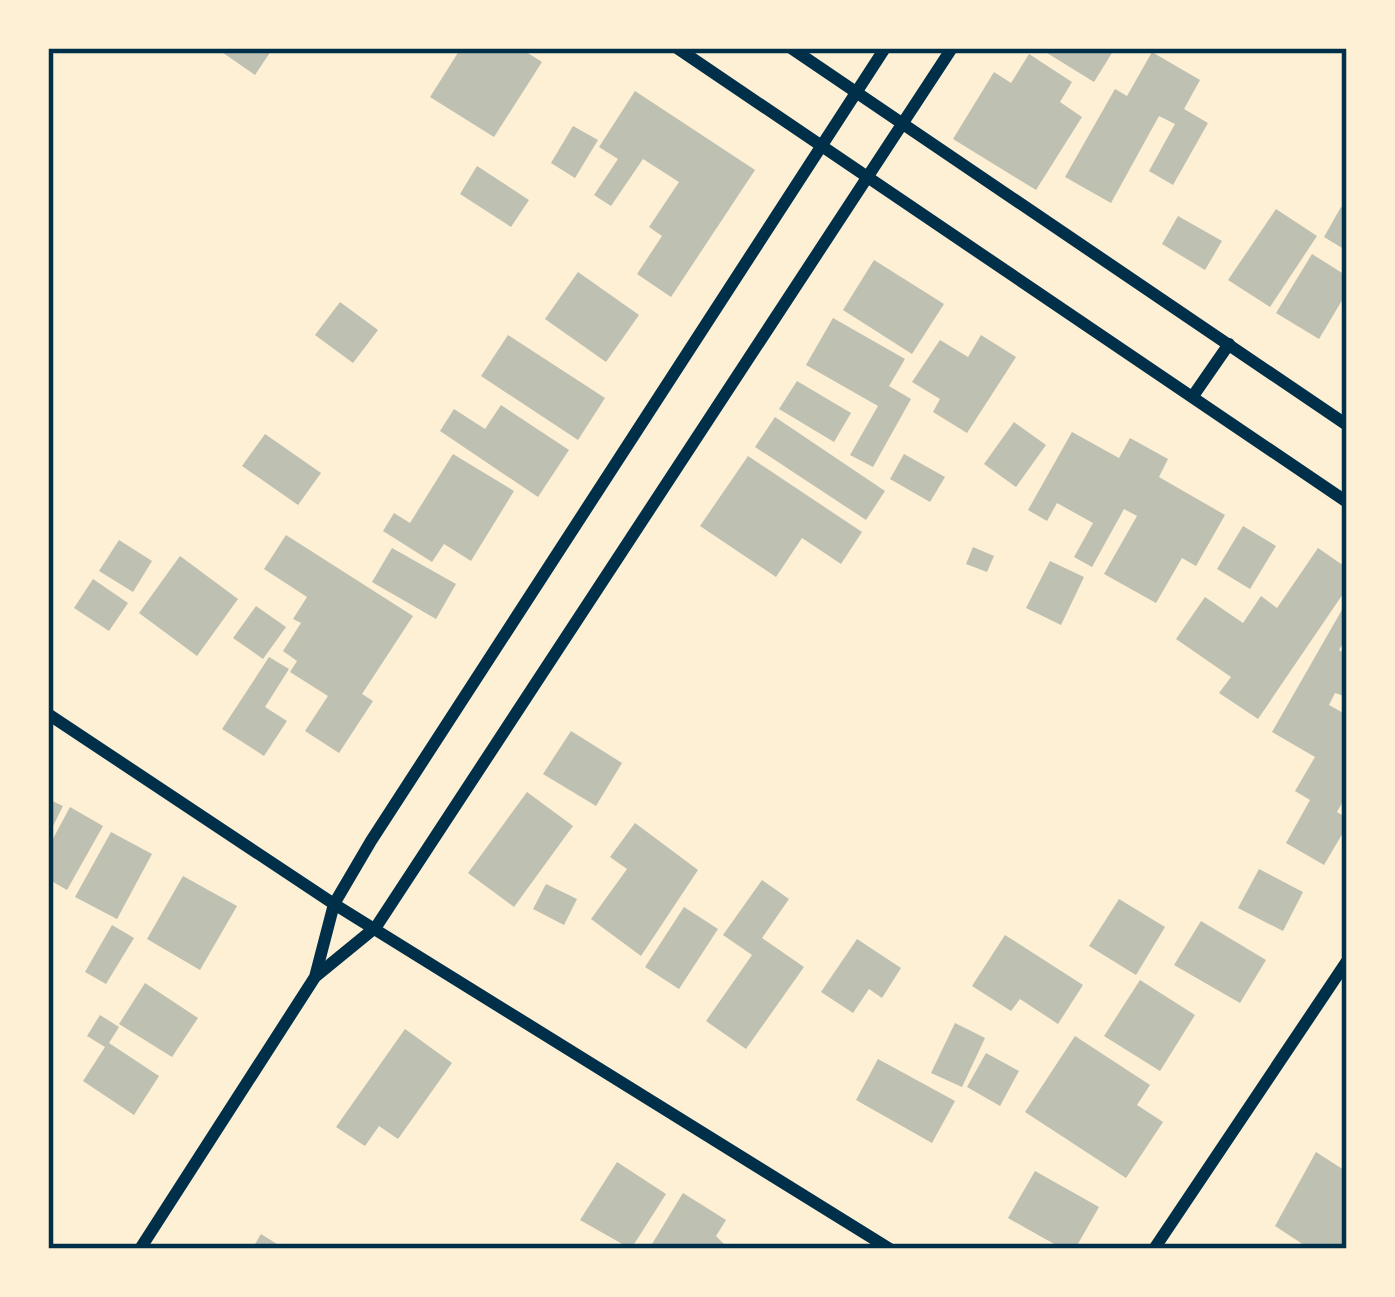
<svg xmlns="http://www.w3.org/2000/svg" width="1395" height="1297" font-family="'Libre Baskerville',serif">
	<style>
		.building { fill: #bec0b2 }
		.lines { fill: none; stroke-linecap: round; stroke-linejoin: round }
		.minor { stroke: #003049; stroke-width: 12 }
		.neatline { fill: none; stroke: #003049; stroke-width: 4.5 }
	</style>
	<rect width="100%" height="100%" fill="#fdf0d5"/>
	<g class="building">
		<path d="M216,48h57l-18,27z"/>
		<path d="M461,48h59l22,14 -48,75 -64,-40z"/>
		<path d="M1039,48h76l-21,34z"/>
		<path d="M1152,52l48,28 -16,29 24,14 -35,62 -24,-14 26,-47 -16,-8 -48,87 -46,-26 50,-88 12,7z"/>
		<path d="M1029,54l43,28 -12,20 22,15 -46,73 -83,-51 41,-67 17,11z"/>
		<path d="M635,91l120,79 -84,127 -34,-23 25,-38 -13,-9 30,-45 -36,-23 -32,47 -17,-11 24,-36 -19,-12z"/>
		<path d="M573,126l25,14 -23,38 -24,-15z"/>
		<path d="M477,166l52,34 -18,27 -51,-33z"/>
		<path d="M1341,207l6,4v40l-23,-14z"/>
		<path d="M1276,209l41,27 -47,71 -42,-27z"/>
		<path d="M1178,216l44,25 -17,29 -43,-26z"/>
		<path d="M1312,254l35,22v16l-28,47 -43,-26z"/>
		<path d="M874,260l70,44 -32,50 -69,-44z"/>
		<path d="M578,272l61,43 -33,47 -61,-43z"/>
		<path d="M340,302l38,28 -25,33 -38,-28z"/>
		<path d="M833,318l72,41 -16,27 22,13 -38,68 -23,-12 28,-49 -72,-41z"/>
		<path d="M508,335l97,63 -27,42 -97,-64z"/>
		<path d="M981,335l35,22 -49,76 -34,-21 7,-13 -28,-17 28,-42 28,17z"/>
		<path d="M797,381l54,32 -17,29 -55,-33z"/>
		<path d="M501,405l68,45 -31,47 -98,-66 14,-22 31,20z"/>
		<path d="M775,417l110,74 -19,29 -111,-73z"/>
		<path d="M1014,422l32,23 -30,42 -32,-23z"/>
		<path d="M1072,432l47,26 11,-20 38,21 -9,18 66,38 -29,51 -14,-8 -26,45 -52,-29 33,-58 -13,-7 -32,58 -18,-10 19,-34 -36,-20 -10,18 -19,-11z"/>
		<path d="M265,434l56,39 -23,32 -56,-39z"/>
		<path d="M453,454l61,37 -43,70 -27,-17 -12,18 -49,-31 11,-18 16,10z"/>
		<path d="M904,454l41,23 -15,25 -40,-23z"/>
		<path d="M748,456l114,76 -21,32 -39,-26 -26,39 -76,-51z"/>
		<path d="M1243,526l33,20 -26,43 -33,-20z"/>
		<path d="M286,535l127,81 -51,78 11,7 -34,52 -34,-22 23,-35 -38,-24 7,-11 -14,-10 18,-28 -8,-4 14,-22 -43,-28z"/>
		<path d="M119,540l33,21 -19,31 -34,-21z"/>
		<path d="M973,547l21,9 -7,16 -21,-8z"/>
		<path d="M392,548l64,36 -20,35 -64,-37z"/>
		<path d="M1318,548l29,20v20l-89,131 -39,-26 12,-16 -55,-38 29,-42 38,26 18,-27 16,12z"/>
		<path d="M180,556l58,43 -41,57 -58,-43z"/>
		<path d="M1050,561l34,16 -23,48 -35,-17z"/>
		<path d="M93,579l35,24 -19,28 -35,-23z"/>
		<path d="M1347,601v35l-8,14 8,5v42l-12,-4 -6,12 18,10v79l-10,18 10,6v8l-23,39 -38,-22 24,-43 -15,-9 20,-34 -43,-25z"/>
		<path d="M256,606l30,21 -23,32 -30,-21z"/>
		<path d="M269,657l20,12 -24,38 22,14 -23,35 -42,-27z"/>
		<path d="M571,731l51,32 -26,43 -53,-32z"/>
		<path d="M527,792l46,34 -59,81 -46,-34z"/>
		<path d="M48,799l15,7 -15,30z"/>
		<path d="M70,807l33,19 -36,64 -19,-11v-31z"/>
		<path d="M635,823l63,47 -57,86 -50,-37 36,-50 -17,-12z"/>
		<path d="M111,832l41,22 -35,65 -42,-22z"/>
		<path d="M1259,869l44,23 -20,39 -45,-23z"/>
		<path d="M183,876l54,30 -37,64 -53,-31z"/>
		<path d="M762,880l27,19 -27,39 42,29 -58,82 -40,-28 46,-66 -29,-20z"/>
		<path d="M546,884l31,15 -13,26 -31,-16z"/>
		<path d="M1119,899l46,28 -29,48 -47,-29z"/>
		<path d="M684,907l34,22 -39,60 -34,-22z"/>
		<path d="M1201,921l65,39 -26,43 -66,-38z"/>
		<path d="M112,925l22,13 -28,46 -21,-12z"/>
		<path d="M1005,935l78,50 -25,39 -38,-25 -9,12 -39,-25z"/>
		<path d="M857,939l44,29 -19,30 -13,-9 -16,24 -32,-21z"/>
		<path d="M1140,980l55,35 -35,56 -56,-35z"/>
		<path d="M145,983l53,35 -26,39 -53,-33z"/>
		<path d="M100,1015l19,12 -10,16 50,33 -25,39 -51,-34 22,-34 -18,-11z"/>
		<path d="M955,1023l30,15 -23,49 -31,-14z"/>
		<path d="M405,1029l47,34 -54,76 -19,-13 -14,20 -29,-19z"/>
		<path d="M1075,1036l75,49 -13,20 26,17 -37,56 -101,-66z"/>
		<path d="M986,1053l33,18 -19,35 -33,-19z"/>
		<path d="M878,1059l77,42 -23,42 -76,-43z"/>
		<path d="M1316,1152l31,20v77h-37l-35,-23z"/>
		<path d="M617,1162l49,32 -35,55 -51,-29z"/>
		<path d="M1035,1171l64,36 -24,42h-12l-55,-31z"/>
		<path d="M683,1193l43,27 -10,16 13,13h-80z"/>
		<path d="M261,1234l24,15h-33z"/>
	</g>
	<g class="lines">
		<g class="minor">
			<path d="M677,48l670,454"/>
			<path d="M791,48l556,377"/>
			<path d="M1193,396l36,-52"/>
			<path d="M48,714l286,190 556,345"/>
			<path d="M316,976l60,-49 576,-879"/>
			<path d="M140,1249l175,-272 19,-73 37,-63 514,-793"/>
			<path d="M1154,1249l193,-288"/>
		</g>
	</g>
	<rect width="1395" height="1297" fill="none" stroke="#fdf0d5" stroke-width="102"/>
	<rect x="51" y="51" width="1293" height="1195" class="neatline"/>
</svg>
